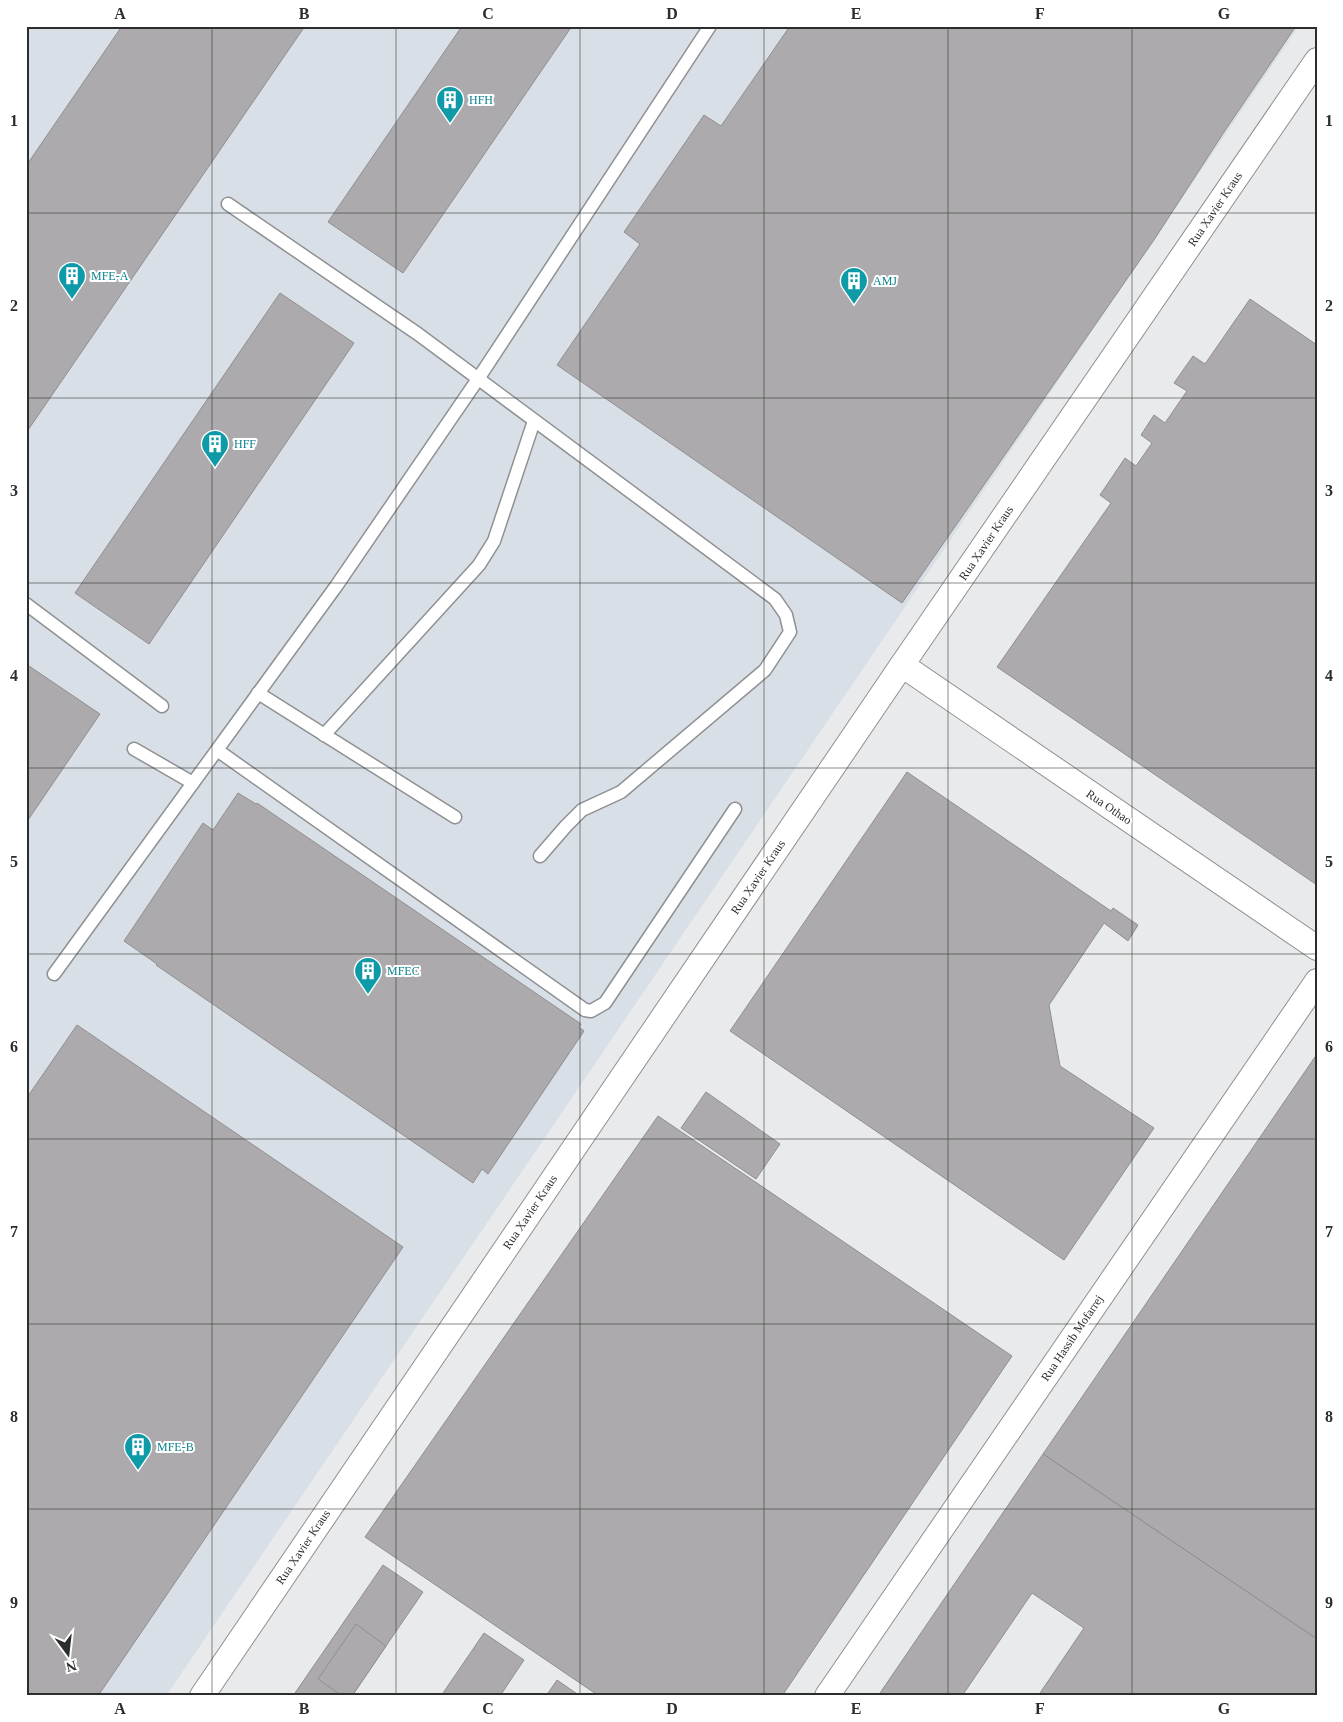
<svg xmlns="http://www.w3.org/2000/svg" width="1343" height="1722" font-family="'Times New Roman',serif">
	<style>
		.built { fill: #d9dfe7 }
		.building { fill: #acaaac; stroke: #908e90 }
		.lines { fill: none; stroke-linecap: round; stroke-linejoin: round }
		.lane-casing { stroke: #8f9092; stroke-width: 15 }
		.street-casing { stroke: #8f9092; stroke-width: 26 }
		.lane { stroke: #fff; stroke-width: 12 }
		.street { stroke: #fff; stroke-width: 24 }
		.grid { fill: none; stroke: #2c2d2d; stroke-width: 1; stroke-opacity: 0.55 }
		.labels { text-anchor: middle; dominant-baseline: central; stroke-width: 4; stroke-linejoin: round; paint-order: stroke }
		.culture-label { font-size: 12px; fill: #0d838f; stroke: #fff; text-anchor: start }
		.street-label { font-size: 12px; fill: #2c2d2d; stroke: #fff }
		.neatline { fill: none; stroke: #2c2d2d; stroke-width: 2 }
		.grid-label { font-size: 16px; text-anchor: middle; font-weight: bold; fill: #2c2d2d }
	</style>
	<rect width="100%" height="100%" fill="#e8eaeb"/>
	<path class="built" d="M26,26h1273l-1133,1670h-140z"/>
	<g class="building">
		<path d="M122,26h183l-279,407v-267z"/>
		<path d="M462,26h110l-169,247 -75,-51z"/>
		<path d="M790,26h506l-72,106 -70,108 -252,363 -345,-238 83,-121 -16,-12 80,-117 17,11z"/>
		<path d="M280,293l74,50 -205,301 -74,-51z"/>
		<path d="M1250,299l67,46v540l-320,-218 114,-164 -11,-8 25,-37 11,8 16,-23 -11,-8 13,-20 11,8 22,-32 -13,-8 19,-27 12,8z"/>
		<path d="M26,664l74,50 -74,109z"/>
		<path d="M907,772l204,139 2,-3 25,17 -10,16 -24,-18 -55,82 11,61 94,62 -90,132 -334,-229z"/>
		<path d="M238,793l18,11 1,-1 324,221 -2,3 5,4 -96,143 -6,-5 -9,14 -317,-218 1,-1 -33,-23 79,-118 10,7z"/>
		<path d="M77,1025l326,222 -305,449h-72v-597z"/>
		<path d="M1317,1054v585l-274,-185z"/>
		<path d="M706,1092l74,52 -24,35 -75,-51z"/>
		<path d="M658,1116l354,240 -230,340h-183l-234,-159z"/>
		<path d="M1043,1454l274,185 -1,57h-278l46,-68 -52,-35 -70,103h-84z"/>
		<path d="M383,1565l40,27 -37,54 -34,50h-59z"/>
		<path d="M356,1624l30,22 -34,50h-10l-24,-17z"/>
		<path d="M484,1633l40,27 -24,36h-59z"/>
		<path d="M557,1680l23,16h-34z"/>
	</g>
	<g class="lines">
		<defs>
			<g id="lane">
				<path d="M228,204l190,130 357,265 11,16 4,17 -25,38 -144,122 -39,18 -16,16 -26,30"/>
				<path d="M26,604l136,102"/>
				<path d="M258,693l197,124"/>
				<path d="M324,735l155,-170 15,-24 40,-120"/>
				<path d="M134,749l59,34"/>
				<path d="M217,750l368,260 6,1 14,-8 130,-194"/>
				<path d="M54,974l283,-389 141,-206 232,-353"/>
			</g>
			<g id="street">
				<path d="M902,665l415,283"/>
				<path d="M202,1696l700,-1031 415,-605"/>
				<path d="M827,1696l490,-715"/>
			</g>
		</defs>
		<use href="#lane" class="lane-casing"/>
		<use href="#street" class="street-casing"/>
		<use href="#lane" class="lane"/>
		<use href="#street" class="street"/>
	</g>
	<path class="grid" d="M212,26v1670M396,26v1670M580,26v1670M764,26v1670M948,26v1670M1132,26v1670M26,213h1291M26,398h1291M26,583h1291M26,768h1291M26,954h1291M26,1139h1291M26,1324h1291M26,1509h1291"/>
	<defs>
		<symbol id="building-pin" viewBox="-11 -11 22 30"><path d="M0 17L-7.5 6A9.5 9.5 0 1 1 7.5 6Z" fill="#0f9aa8" stroke="#fff"/><path d="M-4-6H4V6H1V3H-1V6H-4ZM-2.5-4.3h1.7v1.8h-1.7ZM.8-4.3h1.7v1.8H.8ZM-2.5-1h1.7V.8h-1.7ZM.8-1h1.7V.8H.8Z" fill="#fff"/></symbol>
	</defs>
	<g fill-rule="evenodd">
		<use href="#building-pin" x="434" y="84" width="32" height="43"/>
		<use href="#building-pin" x="56" y="260" width="32" height="43"/>
		<use href="#building-pin" x="838" y="265" width="32" height="43"/>
		<use href="#building-pin" x="199" y="428" width="32" height="43"/>
		<use href="#building-pin" x="352" y="955" width="32" height="43"/>
		<use href="#building-pin" x="122" y="1431" width="32" height="43"/>
	</g>
	<g class="labels">
		<g class="culture-label">
			<text x="469" y="100">HFH</text>
			<text x="91" y="276">MFE-A</text>
			<text x="873" y="281">AMJ</text>
			<text x="234" y="444">HFF</text>
			<text x="387" y="971">MFEC</text>
			<text x="157" y="1447">MFE-B</text>
		</g>
		<g class="street-label">
			<text transform="translate(1215 209) rotate(-56)">Rua Xavier Kraus</text>
			<text transform="translate(986 543) rotate(-56)">Rua Xavier Kraus</text>
			<text transform="translate(1109 807) rotate(34)">Rua Othao</text>
			<text transform="translate(758 877) rotate(-56)">Rua Xavier Kraus</text>
			<text transform="translate(530 1212) rotate(-56)">Rua Xavier Kraus</text>
			<text transform="translate(1072 1338) rotate(-56)">Rua Hassib Mofarrej</text>
			<text transform="translate(303 1547) rotate(-56)">Rua Xavier Kraus</text>
		</g>
	</g>
	<rect width="1343" height="1722" fill="none" stroke="#ffffff" stroke-width="55"/>
	<g transform="translate(68 1654) rotate(165)" stroke="#ffffff" stroke-width="4" paint-order="stroke">
	<path d="M0-4L9 19L0 12L-9 19Z" fill="#2c2d2d"/>
	<text y="-8" font-size="14" font-weight="bold" text-anchor="middle" fill="#2c2d2d">N</text>
	</g>
	<rect x="28" y="28" width="1288" height="1666" class="neatline"/>
	<g class="grid-label">
		<text x="120" y="19">A</text>
		<text x="304" y="19">B</text>
		<text x="488" y="19">C</text>
		<text x="672" y="19">D</text>
		<text x="856" y="19">E</text>
		<text x="1040" y="19">F</text>
		<text x="1224" y="19">G</text>
		<text x="14" y="126">1</text>
		<text x="1329" y="126">1</text>
		<text x="14" y="311">2</text>
		<text x="1329" y="311">2</text>
		<text x="14" y="496">3</text>
		<text x="1329" y="496">3</text>
		<text x="14" y="681">4</text>
		<text x="1329" y="681">4</text>
		<text x="14" y="867">5</text>
		<text x="1329" y="867">5</text>
		<text x="14" y="1052">6</text>
		<text x="1329" y="1052">6</text>
		<text x="14" y="1237">7</text>
		<text x="1329" y="1237">7</text>
		<text x="14" y="1422">8</text>
		<text x="1329" y="1422">8</text>
		<text x="14" y="1608">9</text>
		<text x="1329" y="1608">9</text>
		<text x="120" y="1714">A</text>
		<text x="304" y="1714">B</text>
		<text x="488" y="1714">C</text>
		<text x="672" y="1714">D</text>
		<text x="856" y="1714">E</text>
		<text x="1040" y="1714">F</text>
		<text x="1224" y="1714">G</text>
	</g>
</svg>
